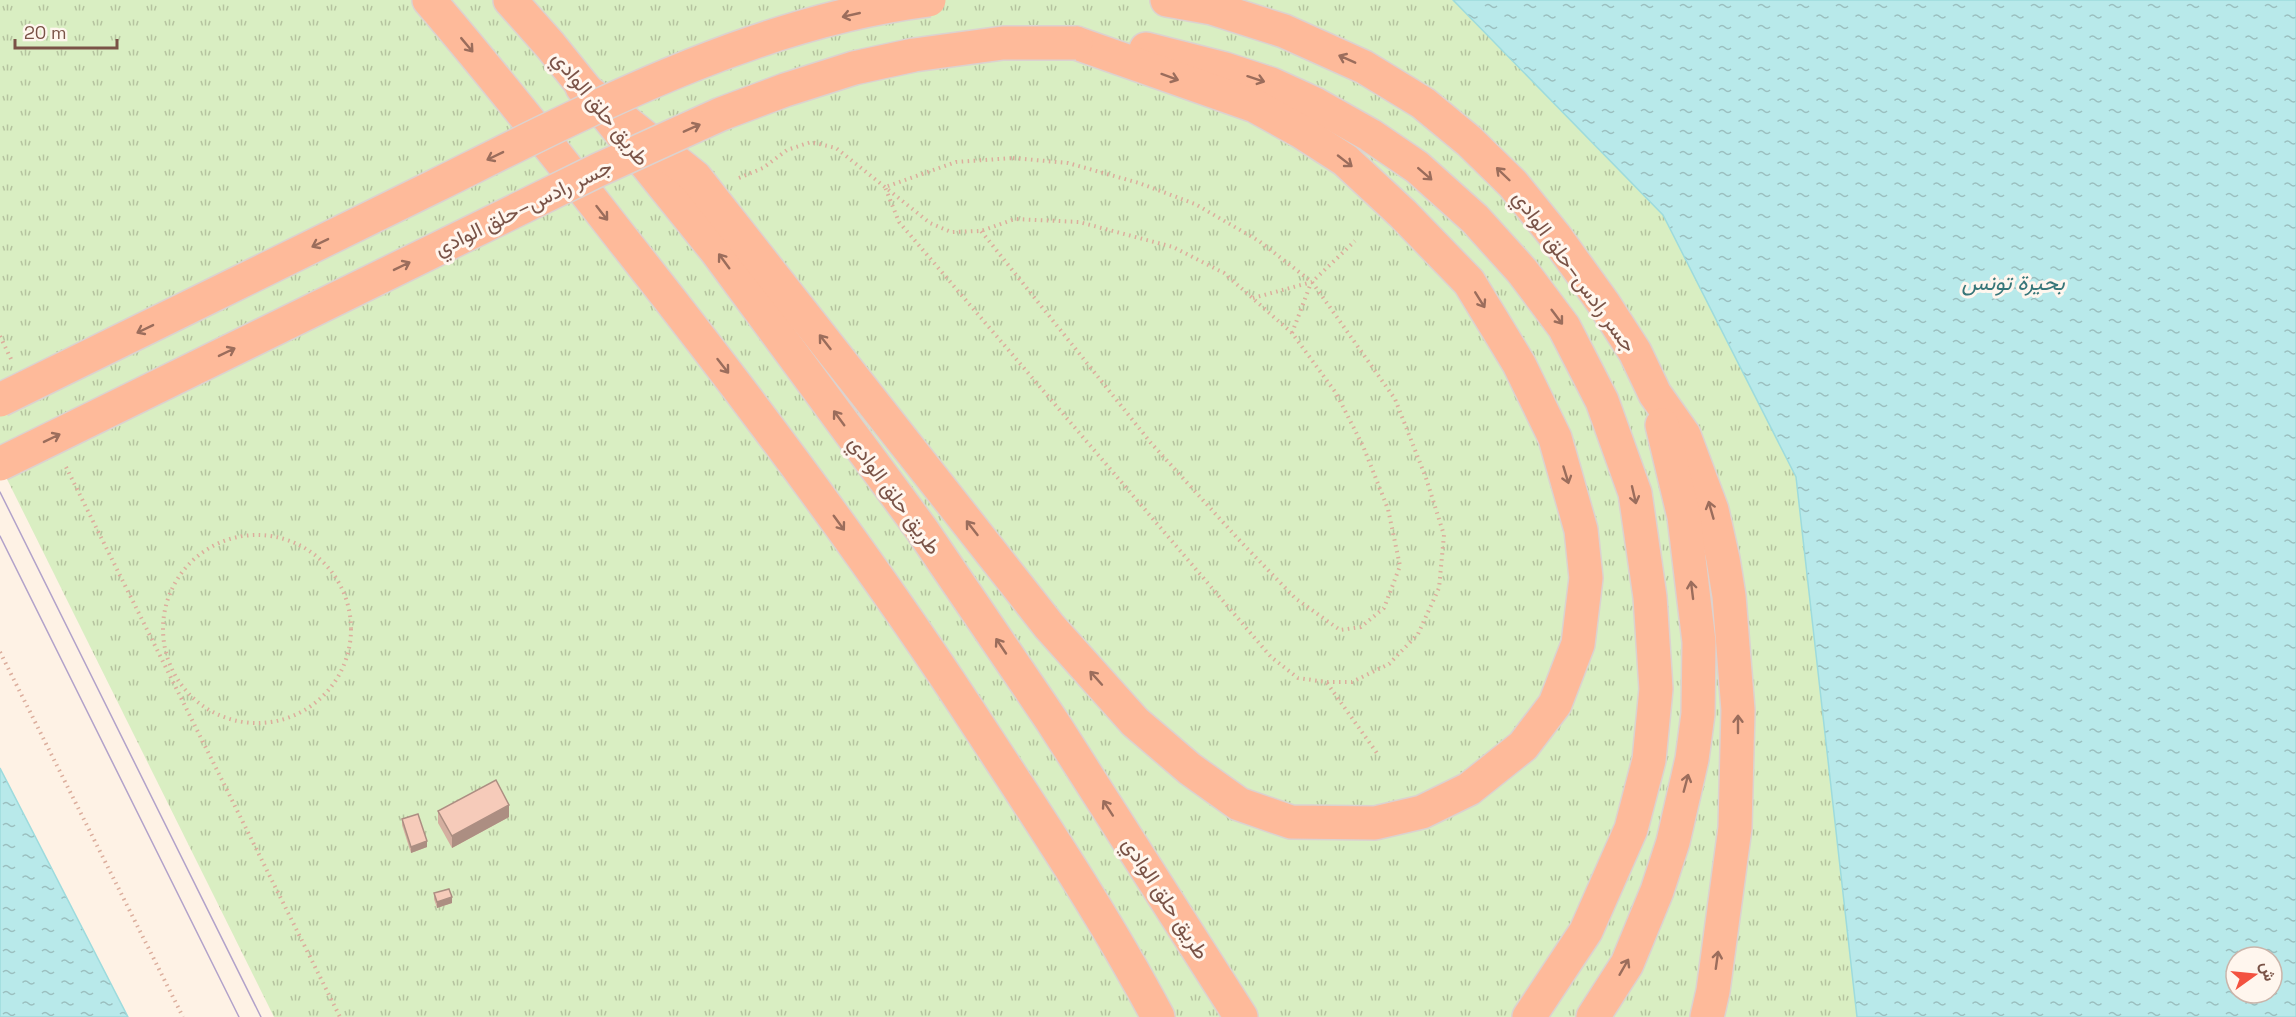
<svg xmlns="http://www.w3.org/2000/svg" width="2296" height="1017" font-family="'Space Grotesk',Vazirmatn,sans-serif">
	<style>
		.grass { fill: url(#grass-tufts) }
		.water { fill: url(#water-ripples); stroke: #9ddbdd; stroke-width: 1.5; fill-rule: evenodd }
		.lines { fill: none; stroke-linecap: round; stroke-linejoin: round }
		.trunk-casing { stroke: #dcd2cf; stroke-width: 36 }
		.path { stroke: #dcae9d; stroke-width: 4; stroke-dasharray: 1.5 4.5; stroke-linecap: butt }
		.trunk { stroke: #feba9a; stroke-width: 33 }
		.tram { stroke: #b2a2ca; stroke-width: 1.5 }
		.trunk-bridge-casing { stroke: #dcd2cf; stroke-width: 36; stroke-linecap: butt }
		.trunk-bridge { stroke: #feba9a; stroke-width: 33 }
		.wall { fill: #d4afa0 }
		.shaded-wall { fill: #ac8e82 }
		.building { fill: #f6cbba; stroke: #ac8e82; stroke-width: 1.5 }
		.oneway { stroke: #9b6d5c }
		.labels { text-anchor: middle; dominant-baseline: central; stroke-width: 6; stroke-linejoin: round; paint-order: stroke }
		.street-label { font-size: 21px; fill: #7a5347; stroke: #fff6ee }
		.water-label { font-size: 22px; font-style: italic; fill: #377679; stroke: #fff6ee }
	</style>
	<defs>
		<pattern id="grass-tufts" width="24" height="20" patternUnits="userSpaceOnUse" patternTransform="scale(1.5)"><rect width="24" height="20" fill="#d9eec2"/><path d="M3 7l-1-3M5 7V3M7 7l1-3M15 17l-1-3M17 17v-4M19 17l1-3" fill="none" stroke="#b5c39f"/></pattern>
		<pattern id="water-ripples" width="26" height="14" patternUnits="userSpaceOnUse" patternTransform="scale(1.5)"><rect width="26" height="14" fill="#b8e9ea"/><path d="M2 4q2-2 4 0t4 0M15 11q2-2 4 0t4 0" fill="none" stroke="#9bbfbf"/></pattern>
	</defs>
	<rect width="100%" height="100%" fill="#fef2e5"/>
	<path class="grass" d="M0,0h1453l210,215 133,262 61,540h-1583l-274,-552z"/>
	<g class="water">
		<path d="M1453,0h843v1017h-439l-61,-540 -133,-262zM2236,957h36v36h-36z"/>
		<path d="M0,768l128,249h-128z"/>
	</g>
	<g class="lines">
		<defs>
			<g id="trunk">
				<path d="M429,0c67,78 131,159 194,240 127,160 249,322 360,493 61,93 123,186 175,284"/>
				<path d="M510,0l40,45 167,207 205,278 130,191 189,296"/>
				<path d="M1167,0l45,8 72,23 80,36 59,36 46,38 44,43 42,52 49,68 31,48 20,42 29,41 28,75 11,49 6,37 9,114 -3,118 -22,163 -6,26"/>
				<path d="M1146,49l79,20 46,15 44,20 55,31 47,32 58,52 47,52 42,56 38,74 33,92 15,104 6,92 -7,71 -18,69 -45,102 -57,86"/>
				<path d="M582,87l113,90 354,449 86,96 55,47 49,35 52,18 84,1 47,-11 47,-23 54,-43 32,-42 23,-60 8,-66 -5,-48 -26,-92 -36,-74 -50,-82 -66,-68 -58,-54 -45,-29 -45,-25 -179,-63"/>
				<path d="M1593,1017l34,-53 30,-73 16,-49 19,-83 6,-45 1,-72 -15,-125 -22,-92"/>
			</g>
		</defs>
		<use href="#trunk" class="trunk-casing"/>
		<g class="path">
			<path d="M1013,158l55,5 71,20 56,21 64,37 53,41 83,117 31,79 18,57 -5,53 -21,46 -29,30 -37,18h-26l-28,-4 -27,-21 -372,-435 -14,-35 71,-25z"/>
			<path d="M739,178l24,-10 24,-18 24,-8 25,6 94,75 21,9 30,-1 34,-12 64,3 94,25 51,26 68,60 44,60 27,53 25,63 12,57 -16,42 -23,19 -21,3 -45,-32 -54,-56 -90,-99 -170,-212"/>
			<path d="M1253,298l59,-16 43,-41"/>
			<path d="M1292,333l19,-50"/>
			<path d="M0,336l11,23"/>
			<path d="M66,467l274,550"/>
			<circle cx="257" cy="629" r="94"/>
			<path d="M0,652l183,365"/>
			<path d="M1327,683l52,73"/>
		</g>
		<use href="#trunk" class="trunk"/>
		<g class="tram">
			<path d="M0,492l261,525"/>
			<path d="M0,536l239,481"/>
		</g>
		<defs>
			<g id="trunk-bridge">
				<path d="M0,400c145,-71 290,-143 435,-214 155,-77 319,-164 494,-186"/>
				<path d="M0,464l598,-294 123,-56 64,-24 69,-22 60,-13 89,-12h73"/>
			</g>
		</defs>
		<use href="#trunk-bridge" class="trunk-bridge-casing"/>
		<use href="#trunk-bridge" class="trunk-bridge"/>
	</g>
	<g class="wall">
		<path d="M438,811l71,6 -57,31 -14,-25z"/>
		<path d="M402,819l25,28 -16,6 -9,-28z"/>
		<path d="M434,893l18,10 -15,5 -3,-9z"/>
	</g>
	<g class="shaded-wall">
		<path d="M509,805v12l-57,31v-12z"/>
		<path d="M427,841v6l-16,6v-6z"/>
		<path d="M452,897v6l-15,5v-6z"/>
	</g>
	<g class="building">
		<path d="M496,780l13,25 -57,31 -14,-25z"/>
		<path d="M418,814l9,27 -16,6 -9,-28z"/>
		<path d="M449,889l3,8 -15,5 -3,-9z"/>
	</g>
	<defs><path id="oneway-shaft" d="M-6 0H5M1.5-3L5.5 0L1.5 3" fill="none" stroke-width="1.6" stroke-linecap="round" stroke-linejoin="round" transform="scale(1.5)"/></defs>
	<g class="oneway">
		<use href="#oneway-shaft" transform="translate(851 15) rotate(167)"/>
		<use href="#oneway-shaft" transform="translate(467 45) rotate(50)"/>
		<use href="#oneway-shaft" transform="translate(1347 59) rotate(-156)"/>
		<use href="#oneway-shaft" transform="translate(1170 77) rotate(20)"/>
		<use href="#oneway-shaft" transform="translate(1256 79) rotate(18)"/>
		<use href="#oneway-shaft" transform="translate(692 128) rotate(-24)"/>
		<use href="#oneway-shaft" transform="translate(495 156) rotate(154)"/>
		<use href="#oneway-shaft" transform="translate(1345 161) rotate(38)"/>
		<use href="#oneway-shaft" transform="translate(1425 174) rotate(41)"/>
		<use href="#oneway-shaft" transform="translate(1503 174) rotate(-136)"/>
		<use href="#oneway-shaft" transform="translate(602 213) rotate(52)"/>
		<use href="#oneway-shaft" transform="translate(320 243) rotate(154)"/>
		<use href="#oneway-shaft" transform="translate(724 261) rotate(-126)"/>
		<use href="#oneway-shaft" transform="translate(402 266) rotate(-26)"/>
		<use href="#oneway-shaft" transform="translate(1480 300) rotate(58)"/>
		<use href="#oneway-shaft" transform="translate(1557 317) rotate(53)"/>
		<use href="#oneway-shaft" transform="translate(145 329) rotate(154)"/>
		<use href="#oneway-shaft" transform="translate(825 342) rotate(-128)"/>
		<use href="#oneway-shaft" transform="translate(227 352) rotate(-26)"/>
		<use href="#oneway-shaft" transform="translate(723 366) rotate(52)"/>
		<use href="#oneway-shaft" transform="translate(839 418) rotate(-126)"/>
		<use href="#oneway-shaft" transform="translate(52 438) rotate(-26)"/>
		<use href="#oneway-shaft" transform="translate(1566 475) rotate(73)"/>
		<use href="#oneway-shaft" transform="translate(1634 495) rotate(77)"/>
		<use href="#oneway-shaft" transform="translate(1711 510) rotate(-106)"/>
		<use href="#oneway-shaft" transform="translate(839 523) rotate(54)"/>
		<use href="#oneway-shaft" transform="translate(972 528) rotate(-128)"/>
		<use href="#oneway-shaft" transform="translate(1692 590) rotate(-97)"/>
		<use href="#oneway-shaft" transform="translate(1001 646) rotate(-124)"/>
		<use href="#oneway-shaft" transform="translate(1096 678) rotate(-132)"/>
		<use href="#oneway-shaft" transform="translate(1738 724) rotate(-90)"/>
		<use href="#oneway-shaft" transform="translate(1686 783) rotate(-75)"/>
		<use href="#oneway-shaft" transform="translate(1108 808) rotate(-123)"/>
		<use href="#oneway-shaft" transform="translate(1717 960) rotate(-82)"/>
		<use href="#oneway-shaft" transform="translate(1624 967) rotate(-60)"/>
	</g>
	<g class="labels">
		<g class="street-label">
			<text transform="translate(601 108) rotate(51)">طريق حلق الوادي</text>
			<text transform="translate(523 207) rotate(-26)">جسر رادس–حلق الوادي</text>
			<text transform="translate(1575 271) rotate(54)">جسر رادس–حلق الوادي</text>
			<text transform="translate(895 495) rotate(54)">طريق حلق الوادي</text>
			<text transform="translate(1166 898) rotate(57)">طريق حلق الوادي</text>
		</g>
		<g class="water-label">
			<text x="2013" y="282">بحيرة تونس</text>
		</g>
	</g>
	<g transform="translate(2254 975) rotate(75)"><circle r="28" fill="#fff6ee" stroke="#cab5ab" stroke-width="1.5"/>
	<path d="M0-4.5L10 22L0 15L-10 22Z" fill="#f35240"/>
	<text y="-9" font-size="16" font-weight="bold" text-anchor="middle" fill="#7a5347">ش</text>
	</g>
	<path d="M15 39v9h102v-9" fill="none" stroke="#7a5347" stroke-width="3"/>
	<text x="24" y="39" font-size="18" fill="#7a5347" stroke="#fff6ee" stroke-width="4.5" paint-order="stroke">20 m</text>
</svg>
